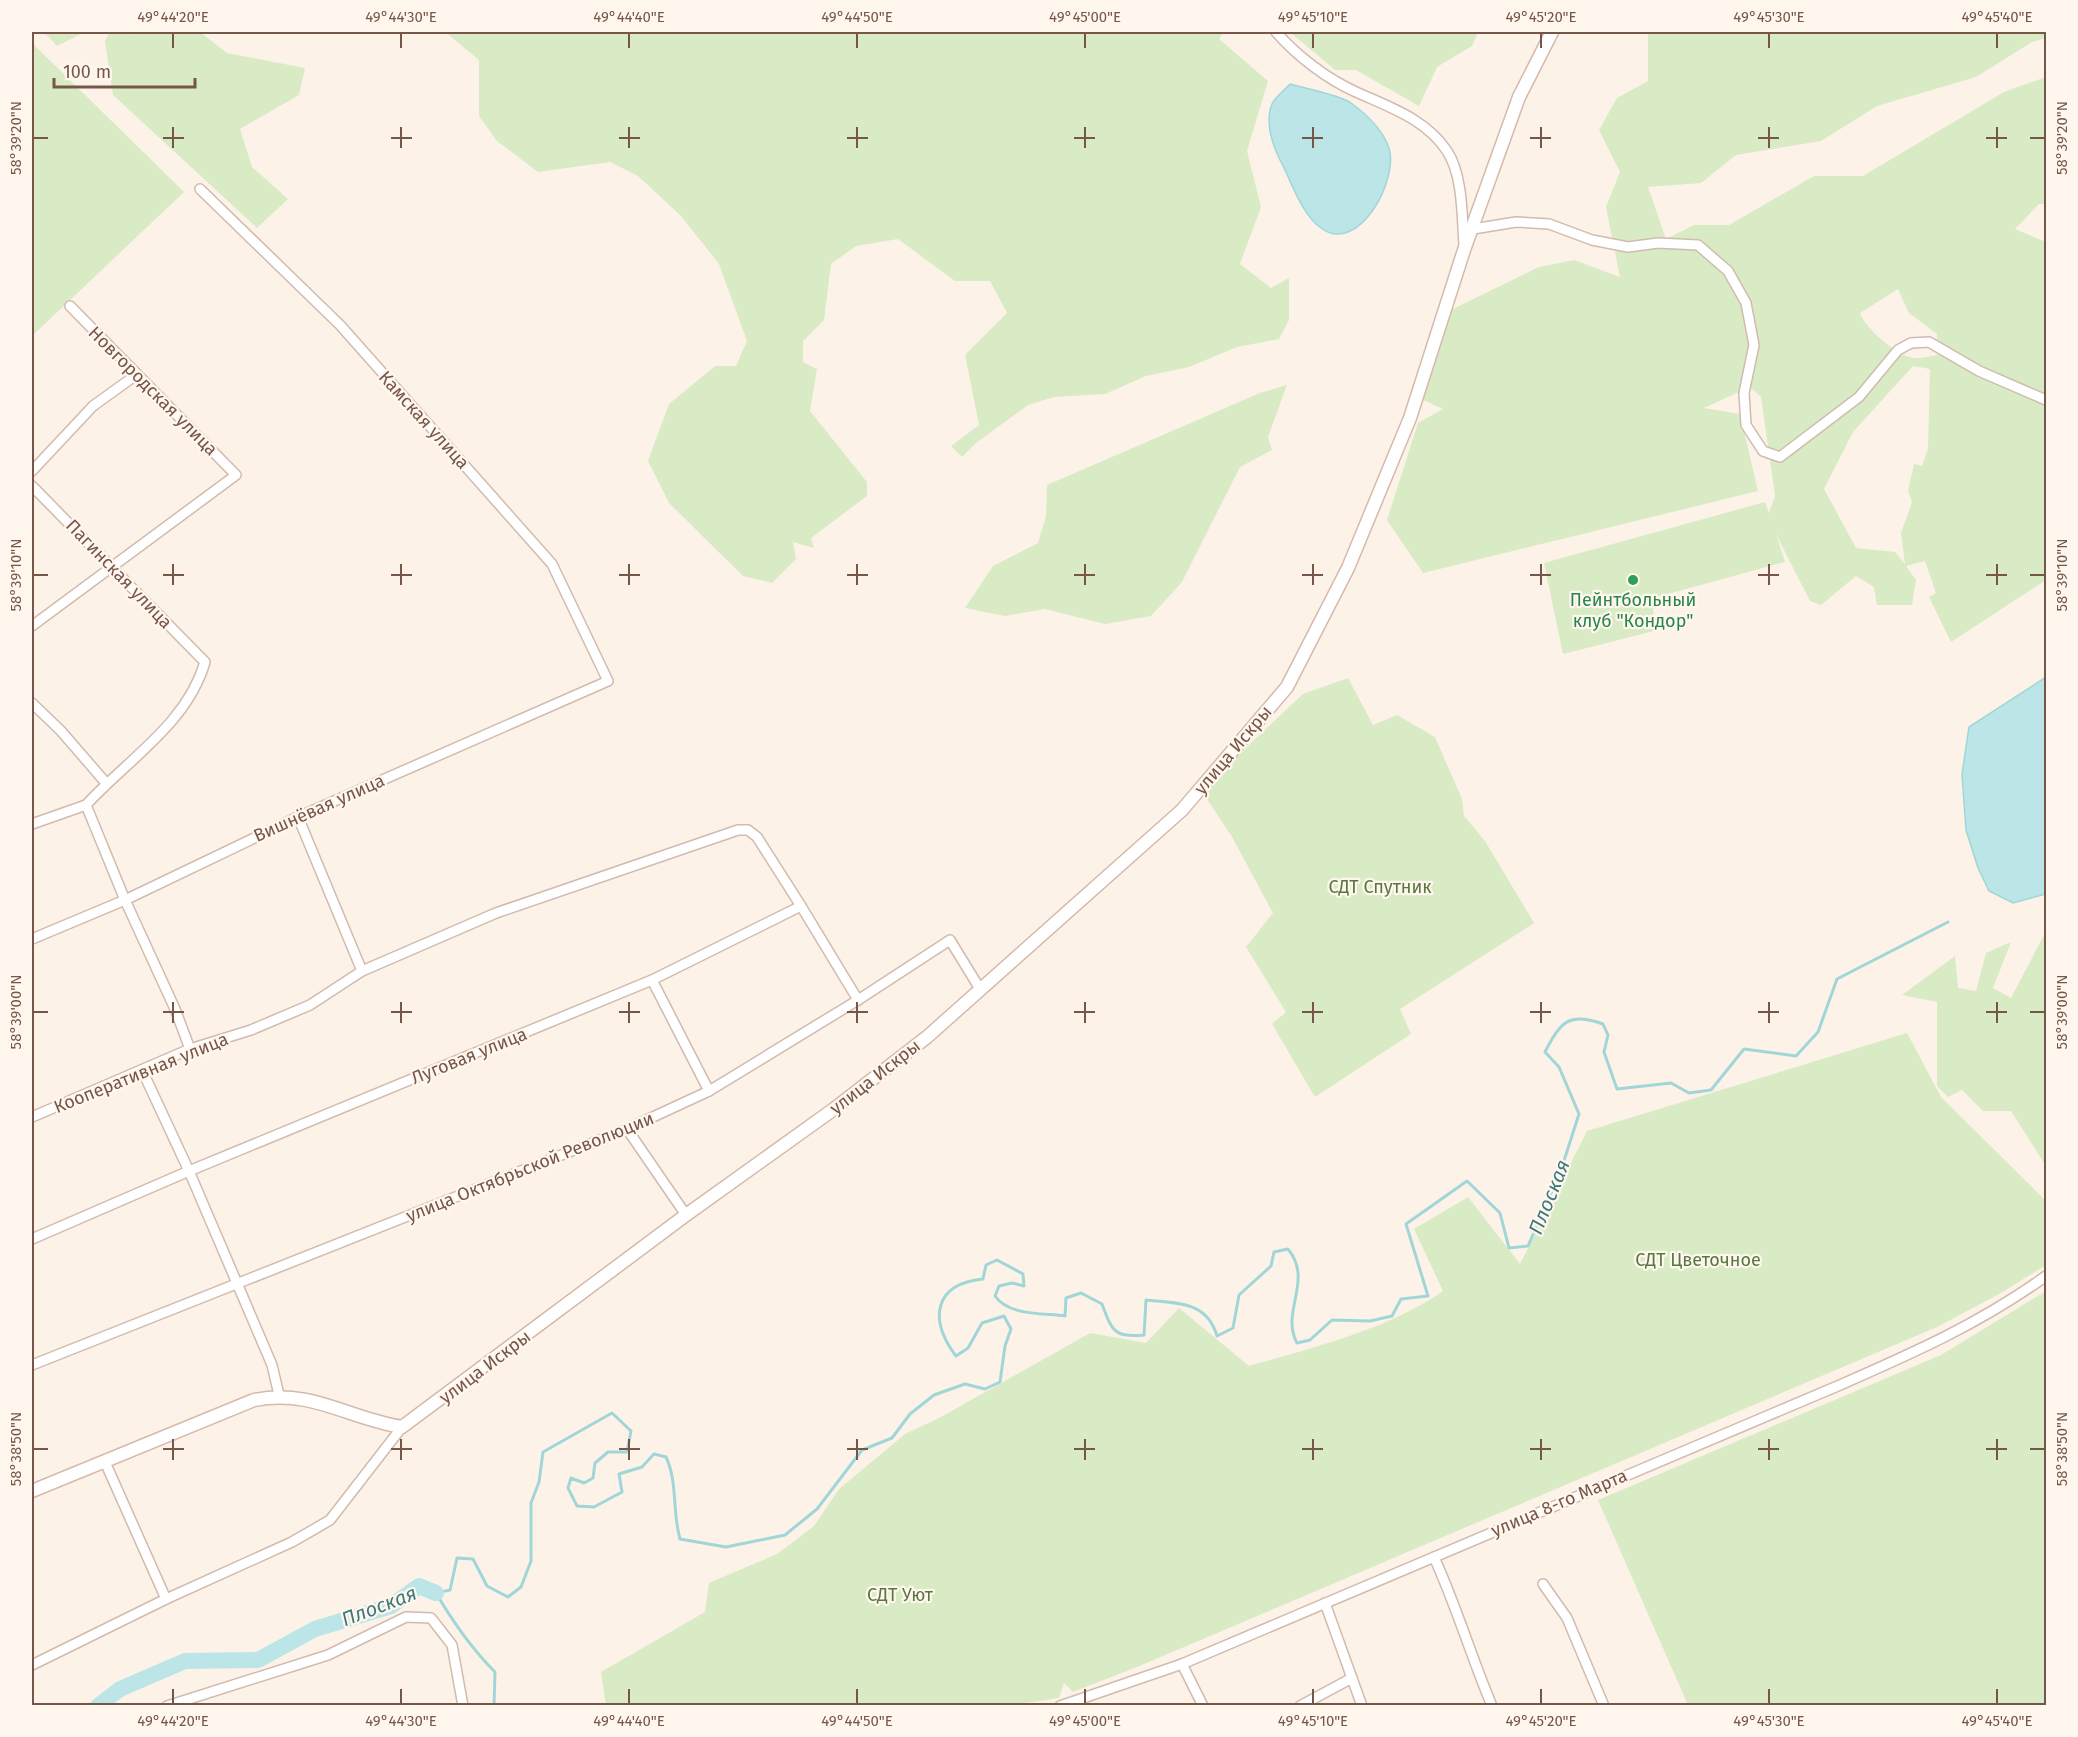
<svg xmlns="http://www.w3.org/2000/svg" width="2078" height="1737" font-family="'Fira Sans',sans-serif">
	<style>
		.green { fill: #d8ebc5; fill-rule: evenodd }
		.water { fill: #bbe5e7; stroke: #a1d6d9; stroke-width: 1.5 }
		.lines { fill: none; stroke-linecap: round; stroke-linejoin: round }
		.stream { stroke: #a1d6d9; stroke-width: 3 }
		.river { stroke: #bbe5e7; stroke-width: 16 }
		.street-casing { stroke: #d1bbaf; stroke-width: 12 }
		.secondary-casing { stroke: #d4baac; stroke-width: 15 }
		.street { stroke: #fff; stroke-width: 9 }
		.secondary { stroke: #fff; stroke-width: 12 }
		.ticks { fill: none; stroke: #77564a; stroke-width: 2 }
		.leisure-dot { fill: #2e9e5b; stroke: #fff7ee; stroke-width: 2 }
		.labels { text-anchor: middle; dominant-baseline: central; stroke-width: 4.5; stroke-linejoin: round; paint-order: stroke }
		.street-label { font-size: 18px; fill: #77564a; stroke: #fff7ee }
		.leisure-label { font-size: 18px; fill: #27864d; stroke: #fff7ee }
		.park-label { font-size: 18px; fill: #56773f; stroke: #fff7ee }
		.water-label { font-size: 20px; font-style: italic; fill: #3d787d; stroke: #fff7ee }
		.neatline { fill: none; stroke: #77564a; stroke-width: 2 }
		.ticks-label { font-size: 15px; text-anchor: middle; fill: #77564a }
	</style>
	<rect width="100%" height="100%" fill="#fdf2e7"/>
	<g class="green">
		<path d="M44,32h37l-2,3 -22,11z"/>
		<path d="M110,32h20l5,3 2,-3h63l27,21 78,15 -6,27 -59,34 12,38 36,32 -31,29 -144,-133 -8,-54z"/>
		<path d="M445,32h779l-5,7 49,42 -21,70 14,56 -21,57 31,24 18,-10v42l-10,19 -42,8 -48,20 -43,9 -41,18 -51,3 -26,8 -52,38 -14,14 -11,-11 28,-21 -14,-70 42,-42 -17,-32h-35l-57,-42 -42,7 -25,18 -7,56 -21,21v21l14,7 -7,42 57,71v14l-56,42 3,10 -21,-6 3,17 -24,24 -29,-7 -74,-73 -21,-42 21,-57 46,-38h21l11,-25 -28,-77 -38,-48 -43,-40 -28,-14 -72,10 -41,-31 -18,-25v-56z"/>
		<path d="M1290,32h188l-6,14 -35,21 -18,39 -63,-36h-21z"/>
		<path d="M1648,32h398v6l-14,4 -56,35 -99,29 -56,35 -85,14 -35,28 -53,4 18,52 28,-14h35l85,-49h49l141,-84 42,-15v127h-7l-24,25 31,13v338l-95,62 -22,-45 7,-4 -11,-32 -19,5 10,14 -4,25h-35l-3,-18 -18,-11 -35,29 -11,-4 -34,-67 9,28 -132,36 1,33 -91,23 -19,-91 221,-61 4,11 6,-17 -14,-99 -11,-10 -46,21 36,6 18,77 -335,82 -36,-53 31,-97 25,-14 -22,-10 30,-89 88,-43 35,-7 46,17 -14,-70 14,-35 -21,-42 18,-32 31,-17zM1898,289l11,24 28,21v21c-7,1 -17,4 -24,3 -16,-2 -48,-30 -53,-45zM1913,366l17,3 -2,80 -6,17 -8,-2 -6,27 4,11 -11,31 4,31 -10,-12 -39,-4 -32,-59 29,-57z"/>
		<path d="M32,43l152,149 -152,144z"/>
		<path d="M1287,385l-19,52 4,13 -32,17 -58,115 -31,34 -46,8 -60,-15 -40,7 -40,-8 28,-42 45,-23 8,-27 1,-31 213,-92z"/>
		<path d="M1348,678l25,47 24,-10 38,22 27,62 2,17 21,25 49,82 -134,86 11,25 -96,63 -43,-73 14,-12 -40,-65 27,-34 -41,-76 -31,-47 102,-96z"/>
		<path d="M2046,931v235l-35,-55h-28l-21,-21 -14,7 -11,-11v-84l-35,-7 53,-39 3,32 18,3 10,-38 25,-11 -18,46 18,10z"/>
		<path d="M1907,1033l34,64 105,104v64l-45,28 -64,34 -800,340 -64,25 -9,-9 -5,15 -54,8 -399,-1 -5,-33 104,-60 4,-29 68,-29 37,-28 25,-37 66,-55 36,-17 149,-84 56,10 33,-35 70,58c63,-18 140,-37 194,-75l-29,-62 54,-32 52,67 67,-133z"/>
		<path d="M2046,1291v414h-358l-90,-205 343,-145z"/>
	</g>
	<g class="water">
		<path d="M1290,84c17,5 48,10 61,19 15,11 32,27 38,45 10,32 -31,108 -68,80 -19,-14 -28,-42 -38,-62 -9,-17 -19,-42 -11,-62 3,-7 13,-14 18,-20z"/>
		<path d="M2046,677v217l-33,9 -24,-12 -11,-23 -12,-38 -4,-56 7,-47z"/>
	</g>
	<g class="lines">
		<path class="stream" d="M494,1706l1,-34c-24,-24 -42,-50 -59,-79l14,-3 7,-32 16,1 14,27 21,11 13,-10 10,-26v-58l8,-21 4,-30 69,-39 19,18 -4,21h-19l-13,11 -2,15 -9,5 -13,-5 -3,10 9,18 17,1 28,-15 -3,-18 23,-7 12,-13 12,3c12,26 6,54 14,82l46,8 59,-12 32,-26 45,-59 30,-12 18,-24 24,-19 31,-11 20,5 15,-7 5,-36 6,-17 -7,-13 -22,7 -14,25 -12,8c-27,-36 -23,-72 27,-77l3,-14 11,-5 26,14 1,12 -12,-3 -13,3 -4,10c14,20 48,17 70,20l1,-18 15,-5 21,11c10,26 11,34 42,31l2,-35c31,3 61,1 71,36l16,-8 6,-33 32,-29 3,-14 14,-3c26,32 -8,62 9,94l13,-3 22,-20 38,1 22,-5 9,-17 27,-3 -22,-72 61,-43 33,32 9,35 19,-2 33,-76 18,-56 -20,-47 -14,-15c16,-31 24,-40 58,-28l5,11 -4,17 13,37 54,-6 18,10 22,-3 33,-41 52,7 22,-24 19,-53 111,-57"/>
		<path class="river" d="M98,1706l22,-17 65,-28 73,-1 57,-31 76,-23 28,-20 17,7"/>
		<defs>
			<g id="street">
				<path d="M1276,32c21,24 51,47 80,60 33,15 70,27 91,59 16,24 15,66 17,94"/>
				<path d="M1473,229l43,-7 33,2 43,16 36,7 30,-4 40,2 30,26 18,32 8,42 -10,48 2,32 17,26 17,6 79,-60 39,-47 13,-7 18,-1 50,29 67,29"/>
				<path d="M32,471l61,-65 43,-31"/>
				<path d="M32,486l173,176c-18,62 -78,98 -119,143l39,95 50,109 15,40"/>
				<path d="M32,626l204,-151 -166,-169"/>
				<path d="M32,703l29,28 45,52"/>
				<path d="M298,817l64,154"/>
				<path d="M32,824l54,-19"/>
				<path d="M32,939l93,-39 173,-83 310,-136 -56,-117 -212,-239 -140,-136"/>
				<path d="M652,980l57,111"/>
				<path d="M142,1070l47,101 83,194 7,30"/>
				<path d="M32,1117l158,-68 61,-19 59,-25 52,-34 134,-58 242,-83h10l9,7 44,69"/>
				<path d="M627,1129l59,86"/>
				<path d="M32,1239l157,-68 463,-191 149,-74 57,94"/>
				<path d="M32,1365l595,-236 82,-38 149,-91 92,-60 30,49"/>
				<path d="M105,1462l61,137"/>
				<path d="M1434,1557c22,48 37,99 58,149"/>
				<path d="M1543,1584l24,34 37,88"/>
				<path d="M1325,1603l37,103"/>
				<path d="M1182,1664l21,42"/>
				<path d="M32,1665l134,-66 126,-57 38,-22 72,-93"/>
				<path d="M167,1706l161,-51 78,-38 25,1 21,27 11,61"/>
				<path d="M1060,1706l122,-42 658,-279c75,-33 139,-61 206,-109"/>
				<path d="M1300,1706l52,-28"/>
			</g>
			<path id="secondary" d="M32,1491l222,-91c59,-11 92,18 148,27l284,-212 148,-106 93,-72 255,-227 105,-123 61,-119 62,-150 54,-168 55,-153 33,-65"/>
		</defs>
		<use href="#street" class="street-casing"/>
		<use href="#secondary" class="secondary-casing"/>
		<use href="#street" class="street"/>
		<use href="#secondary" class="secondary"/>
	</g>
	<path class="ticks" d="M173,33v15M401,33v15M629,33v15M857,33v15M1085,33v15M1313,33v15M1541,33v15M1769,33v15M1997,33v15M173,127v21M401,127v21M629,127v21M857,127v21M1085,127v21M1313,127v21M1541,127v21M1769,127v21M1997,127v21M33,138h15M163,138h21M391,138h21M619,138h21M847,138h21M1074,138h21M1302,138h21M1530,138h21M1758,138h21M1986,138h21M2030,138h15M173,564v21M401,564v21M629,564v21M857,564v21M1085,564v21M1313,564v21M1541,564v21M1769,564v21M1997,564v21M33,575h15M163,575h21M391,575h21M619,575h21M847,575h21M1074,575h21M1302,575h21M1530,575h21M1758,575h21M1986,575h21M2030,575h15M173,1002v21M401,1002v21M629,1002v21M857,1002v21M1085,1002v21M1313,1002v21M1541,1002v21M1769,1002v21M1997,1002v21M33,1012h15M163,1012h21M391,1012h21M619,1012h21M847,1012h21M1074,1012h21M1302,1012h21M1530,1012h21M1758,1012h21M1986,1012h21M2030,1012h15M173,1439v21M401,1439v21M629,1439v21M857,1439v21M1085,1439v21M1313,1439v21M1541,1439v21M1769,1439v21M1997,1439v21M33,1449h15M163,1449h21M391,1449h21M619,1449h21M847,1449h21M1074,1449h21M1302,1449h21M1530,1449h21M1758,1449h21M1986,1449h21M2030,1449h15M173,1689v15M401,1689v15M629,1689v15M857,1689v15M1085,1689v15M1313,1689v15M1541,1689v15M1769,1689v15M1997,1689v15"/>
	<circle class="leisure-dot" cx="1633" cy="580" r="6"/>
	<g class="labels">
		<g class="street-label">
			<text transform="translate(153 391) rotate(45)">Новгородская улица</text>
			<text transform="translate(424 420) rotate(48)">Камская улица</text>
			<text transform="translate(119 574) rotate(46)">Пагинская улица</text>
			<text transform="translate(1233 750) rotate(-50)">улица Искры</text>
			<text transform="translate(319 808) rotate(-24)">Вишнёвая улица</text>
			<text transform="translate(469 1056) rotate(-22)">Луговая улица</text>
			<text transform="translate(141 1073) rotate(-22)">Кооперативная улица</text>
			<text transform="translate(875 1077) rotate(-38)">улица Искры</text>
			<text transform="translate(530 1167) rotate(-22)">улица Октябрьской Революции</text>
			<text transform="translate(485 1367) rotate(-37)">улица Искры</text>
			<text transform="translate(1559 1503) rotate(-23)">улица 8-го Марта</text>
		</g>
		<g class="leisure-label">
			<text x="1633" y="600">Пейнтбольный<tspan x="1633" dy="21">клуб "Кондор"</tspan></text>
		</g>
		<g class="park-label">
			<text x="1380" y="887">СДТ Спутник</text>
			<text x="1698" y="1260">СДТ Цветочное</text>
			<text x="900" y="1595">СДТ Уют</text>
		</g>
		<g class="water-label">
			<text transform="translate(1549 1197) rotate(-68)">Плоская</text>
			<text transform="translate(379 1606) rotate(-21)">Плоская</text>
		</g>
	</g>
	<rect width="2078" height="1737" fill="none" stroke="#fff7ee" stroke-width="66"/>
	<path d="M54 78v9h141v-9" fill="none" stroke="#77564a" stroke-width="3"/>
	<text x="63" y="78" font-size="18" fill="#77564a" stroke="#fff7ee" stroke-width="4.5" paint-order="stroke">100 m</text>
	<rect x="33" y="33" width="2012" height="1671" class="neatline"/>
	<g class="ticks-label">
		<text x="173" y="22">49°44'20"E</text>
		<text x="401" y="22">49°44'30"E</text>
		<text x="629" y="22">49°44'40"E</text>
		<text x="857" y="22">49°44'50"E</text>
		<text x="1085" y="22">49°45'00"E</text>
		<text x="1313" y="22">49°45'10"E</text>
		<text x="1541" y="22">49°45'20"E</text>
		<text x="1769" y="22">49°45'30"E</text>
		<text x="1997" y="22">49°45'40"E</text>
		<text transform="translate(16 138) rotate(-90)" y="5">58°39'20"N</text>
		<text transform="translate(2062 138) rotate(-90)" y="5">58°39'20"N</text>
		<text transform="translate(16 575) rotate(-90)" y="5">58°39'10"N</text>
		<text transform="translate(2062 575) rotate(-90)" y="5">58°39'10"N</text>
		<text transform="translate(16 1012) rotate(-90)" y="5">58°39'00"N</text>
		<text transform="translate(2062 1012) rotate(-90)" y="5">58°39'00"N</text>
		<text transform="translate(16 1449) rotate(-90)" y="5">58°38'50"N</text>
		<text transform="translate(2062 1449) rotate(-90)" y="5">58°38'50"N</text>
		<text x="173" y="1726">49°44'20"E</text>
		<text x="401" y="1726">49°44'30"E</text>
		<text x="629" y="1726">49°44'40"E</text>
		<text x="857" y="1726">49°44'50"E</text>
		<text x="1085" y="1726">49°45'00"E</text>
		<text x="1313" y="1726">49°45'10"E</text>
		<text x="1541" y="1726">49°45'20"E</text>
		<text x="1769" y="1726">49°45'30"E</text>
		<text x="1997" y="1726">49°45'40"E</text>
	</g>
</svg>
